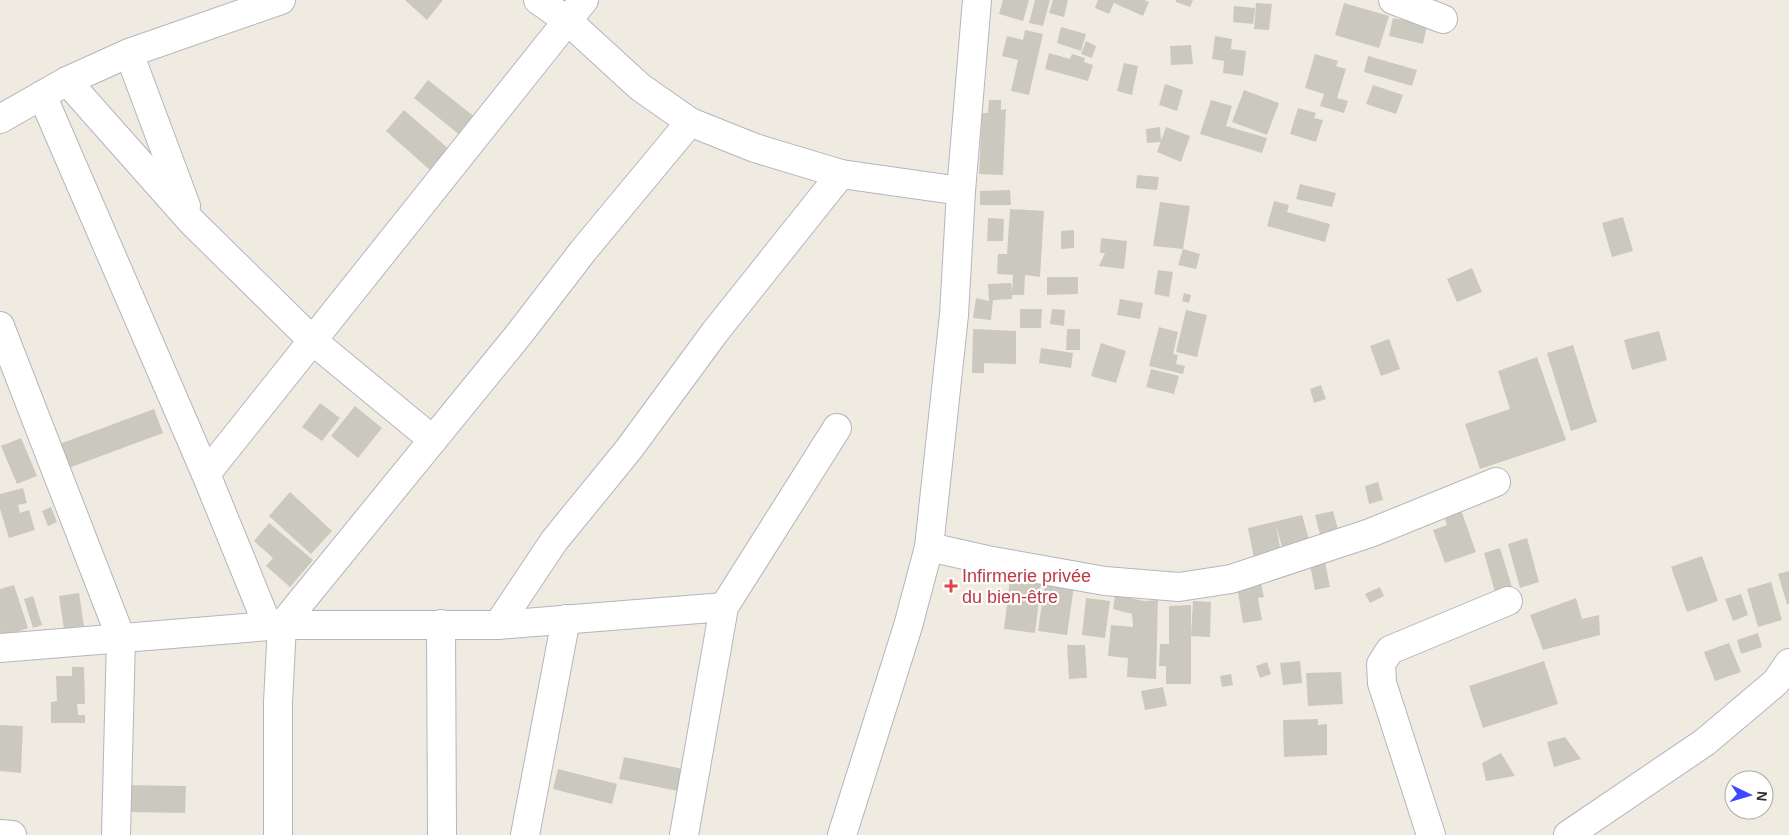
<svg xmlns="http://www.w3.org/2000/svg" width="1789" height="835" font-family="Helvetica,sans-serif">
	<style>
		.building { fill: #cbc9be }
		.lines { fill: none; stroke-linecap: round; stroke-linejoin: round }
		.minor-casing { stroke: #b4b4c2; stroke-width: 30 }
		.minor { stroke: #fff; stroke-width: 28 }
		.health-dot { fill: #e0444e; stroke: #fff; stroke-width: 2 }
		.labels { text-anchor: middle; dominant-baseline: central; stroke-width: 4.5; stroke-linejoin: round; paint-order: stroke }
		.health-label { font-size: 18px; fill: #be3a42; stroke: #fff; text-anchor: start }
	</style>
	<rect width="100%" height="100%" fill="#f0ebe0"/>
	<g class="building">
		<path d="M405,0h38l-16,20z"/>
		<path d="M1003,0h26l-6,21 -24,-7z"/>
		<path d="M1035,0h15l-7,26 -14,-3z"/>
		<path d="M1053,0h15l-4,17 -15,-4z"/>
		<path d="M1098,0h46l5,2 -6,14 -29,-13 -5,11 -14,-6z"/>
		<path d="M1176,0h17l-3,7 -14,-5z"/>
		<path d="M1256,3l16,1 -3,26 -15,-1z"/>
		<path d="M1344,3l45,13 -10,32 -44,-13z"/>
		<path d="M1234,6l21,2 -2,16 -20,-2z"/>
		<path d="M1393,18l34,7 -4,19 -34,-8z"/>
		<path d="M1061,27l25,7 -5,17 -24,-8z"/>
		<path d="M1025,30l18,4 -14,61 -18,-4 7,-31 -16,-4 5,-20 16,4z"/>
		<path d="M1215,36l17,3 -1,10 15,2 -3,25 -20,-3 1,-12 -12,-2z"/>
		<path d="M1086,41l10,5 -4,12 -11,-4z"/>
		<path d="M1191,45l2,19 -22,1 -1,-19z"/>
		<path d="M1049,53l21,6 2,-5 13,4 -1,4 9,3 -5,16 -43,-12z"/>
		<path d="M1315,54l23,7 -2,5 10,3 -9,29 11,3 -4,12 -24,-7 4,-12 -19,-6z"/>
		<path d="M1368,56l49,14 -5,16 -48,-14z"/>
		<path d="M1124,63l14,3 -6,29 -15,-4z"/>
		<path d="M428,80l48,38 -15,18 -47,-38z"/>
		<path d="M1165,84l18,6 -6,21 -18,-6z"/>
		<path d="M1373,85l30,10 -7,19 -30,-10z"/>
		<path d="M1244,90l35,13 -12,32 -35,-13z"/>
		<path d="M989,100h12v10l5,-1 -3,66 -24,-1 3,-61h6z"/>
		<path d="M1211,100l21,6 -6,20 41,12 -5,15 -62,-19z"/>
		<path d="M1298,108l18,5 -2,5 9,2 -7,22 -26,-8z"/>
		<path d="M404,110l46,40 -19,21 -45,-40z"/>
		<path d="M1160,127l1,15 -14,1 -1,-14z"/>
		<path d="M1166,127l24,9 -9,26 -24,-10z"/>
		<path d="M1137,175l22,2 -2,13 -21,-2z"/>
		<path d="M1300,184l36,9 -4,14 -36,-8z"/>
		<path d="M1010,190l1,15h-31v-14z"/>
		<path d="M1274,201l15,4 -2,7 43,12 -5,18 -58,-16z"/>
		<path d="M1160,202l30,4 -7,43 -30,-3z"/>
		<path d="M1010,209l34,2 -4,66 -15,-2 -1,20h-12v4l-19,1 -2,20 -18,-2 3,-20 13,3 -1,-17 23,-1 1,9 1,-17 -16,-1 1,-20h9z"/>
		<path d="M1623,217l10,34 -21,6 -10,-34z"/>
		<path d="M988,218l16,1 -1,22h-16z"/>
		<path d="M1074,230v18l-13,1v-18z"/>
		<path d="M1101,238l26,3 -3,28 -25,-3 6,-13h-5z"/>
		<path d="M1183,249l17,5 -4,15 -18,-4z"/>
		<path d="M1472,268l10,24 -25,10 -10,-23z"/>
		<path d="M1158,270l15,2 -4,25 -15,-3z"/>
		<path d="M1047,277h31v17l-31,1z"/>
		<path d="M1184,293l7,2 -2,8 -7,-2z"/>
		<path d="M1120,299l23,4 -3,16 -23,-4z"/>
		<path d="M1020,309h22l-1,19h-21z"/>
		<path d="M1052,309l13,1 -1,16 -14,-2z"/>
		<path d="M1186,310l21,5 -10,42 -21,-5z"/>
		<path d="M1159,327l19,5 -5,22 5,1 -2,9 9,2 -2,8 -34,-8z"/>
		<path d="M973,329l43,2v33l-32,-1v10h-12z"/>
		<path d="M1067,329h13v21h-14z"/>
		<path d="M1659,331l8,29 -35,10 -8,-30z"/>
		<path d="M1389,339l11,30 -19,7 -11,-30z"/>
		<path d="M1101,343l25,8 -10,32 -25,-7z"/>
		<path d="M1573,345l24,77 -26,9 -24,-78z"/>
		<path d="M1041,348l32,5 -2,15 -32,-5z"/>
		<path d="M1537,357l29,83 -86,29 -15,-45 45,-15 -12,-38z"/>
		<path d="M1151,369l28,7 -5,18 -28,-7z"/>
		<path d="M1321,385l5,14 -12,4 -4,-14z"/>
		<path d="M320,403l20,15 -18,23 -20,-14z"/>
		<path d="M355,406l27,22 -24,30 -27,-22z"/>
		<path d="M154,409l9,24 -97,36 -9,-24z"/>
		<path d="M21,438l16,38 -20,8 -16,-38z"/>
		<path d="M1378,482l5,18 -14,4 -4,-18z"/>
		<path d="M23,488l4,15 -9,2 2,8 9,-3 6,20 -26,8 -9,-29v-15z"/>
		<path d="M290,492l42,39 -21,23 -42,-38z"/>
		<path d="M51,507l6,15 -9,4 -6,-15z"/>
		<path d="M1460,507l16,45 -31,11 -12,-33 14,-5 -4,-12z"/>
		<path d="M1333,511l7,26 -18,5 -7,-27z"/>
		<path d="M1302,515l8,28 -27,8 -7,-26 5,28 -27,5 -6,-30z"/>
		<path d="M269,523l44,37 -23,27 -24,-21 7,-8 -19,-17z"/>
		<path d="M1527,538l12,44 -19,6 -12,-44z"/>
		<path d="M1500,548l12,39 -17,5 -11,-39z"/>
		<path d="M1702,556l16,45 -31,11 -16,-45z"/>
		<path d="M1325,562l5,25 -15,3 -5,-25z"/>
		<path d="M1789,571v33h-2l-9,-30z"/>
		<path d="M1010,579l31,4 -6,50 -31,-4z"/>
		<path d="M1045,582l29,4 -7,49 -29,-4z"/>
		<path d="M1771,582l11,38 -24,7 -11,-38z"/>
		<path d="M1261,583l3,14 -6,1 4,22 -19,3 -6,-36z"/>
		<path d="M14,585l14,43 -26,9 -2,-7v-41z"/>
		<path d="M1380,587l4,9 -14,7 -5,-9z"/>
		<path d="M79,593l5,33 -20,3 -5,-33z"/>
		<path d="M1741,594l7,21 -15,6 -8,-22z"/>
		<path d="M1115,595l29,6 14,-1 -2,79 -29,-2 1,-19 -20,-2 3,-31 22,2 -1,-13 -19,-5z"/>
		<path d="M33,596l9,29 -9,3 -9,-29z"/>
		<path d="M1086,598l24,3 -5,37 -23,-3z"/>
		<path d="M1576,598l6,21 17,-4 1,20 -57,15 -13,-35z"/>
		<path d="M1193,601l18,1 -1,35 -19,-1z"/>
		<path d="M1191,605v79h-25v-18h-7l1,-22h9v-38z"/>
		<path d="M1758,633l4,14 -21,7 -4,-14z"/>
		<path d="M1729,643l12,29 -26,9 -11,-29z"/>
		<path d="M1067,645h18l2,33 -18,1z"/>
		<path d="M1300,661l2,22 -19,2 -3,-22z"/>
		<path d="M1544,661l14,43 -75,24 -14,-42z"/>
		<path d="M1267,662l4,12 -11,4 -4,-12z"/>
		<path d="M72,667h12l1,37h-8l1,11h7v8h-34v-21l6,-1 -1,-25h16z"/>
		<path d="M1341,672l2,32 -35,2 -2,-33z"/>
		<path d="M1231,674l2,11 -11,2 -2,-11z"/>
		<path d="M1163,687l4,19 -22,4 -4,-19z"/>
		<path d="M1318,719v6l9,-1v31l-43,2 -1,-37z"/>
		<path d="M0,725l23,1 -2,47 -21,-2z"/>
		<path d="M1565,737l16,22 -27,8 -7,-25z"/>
		<path d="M1501,753l14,23 -29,5 -4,-18z"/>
		<path d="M624,757l59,12 -5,22 -59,-12z"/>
		<path d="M558,769l59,15 -5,20 -59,-15z"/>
		<path d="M126,785l60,1 -1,27 -59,-1z"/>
	</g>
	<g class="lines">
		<defs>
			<g id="minor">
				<path d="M538,0l30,21 72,66 50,35 65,26 86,26 120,17"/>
				<path d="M1393,0l50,19"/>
				<path d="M129,53l57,153"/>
				<path d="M67,81l125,141 121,119 120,99"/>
				<path d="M42,95l164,379 62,152"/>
				<path d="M0,119l67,-38 62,-28 152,-53"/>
				<path d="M0,326l121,312 -5,197"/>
				<path d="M206,474l378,-474"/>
				<path d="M929,547l58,13 118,21 74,6 52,-8 139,-46 126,-51"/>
				<path d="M724,607l113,-179"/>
				<path d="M441,624l1,211"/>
				<path d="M498,625l56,-84 75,-92 86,-117 126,-158"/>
				<path d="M0,648l282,-23h216l226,-18 -40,228"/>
				<path d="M0,834l12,1"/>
				<path d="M278,835v-133l4,-77 238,-292 63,-82 107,-129"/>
				<path d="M525,835l41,-216"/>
				<path d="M842,835l66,-209 21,-79 25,-232 7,-124 16,-191"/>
				<path d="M1431,835l-49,-152 -1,-19 9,-14 118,-49"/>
				<path d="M1568,835l137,-93 71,-60 13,-19"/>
			</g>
		</defs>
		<use href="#minor" class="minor-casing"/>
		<use href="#minor" class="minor"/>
	</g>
	<path class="health-dot" d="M948.5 578.5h5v5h5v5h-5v5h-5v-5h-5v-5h5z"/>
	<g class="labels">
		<g class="health-label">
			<text x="962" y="576">Infirmerie privée<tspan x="962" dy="21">du bien-être</tspan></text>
		</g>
	</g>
	<g transform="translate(1749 795) rotate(95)"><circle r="24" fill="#ffffff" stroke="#ababab"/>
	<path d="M0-4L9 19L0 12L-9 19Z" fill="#3e48ff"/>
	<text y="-8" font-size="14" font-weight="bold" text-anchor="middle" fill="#2e2e2e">N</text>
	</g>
</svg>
